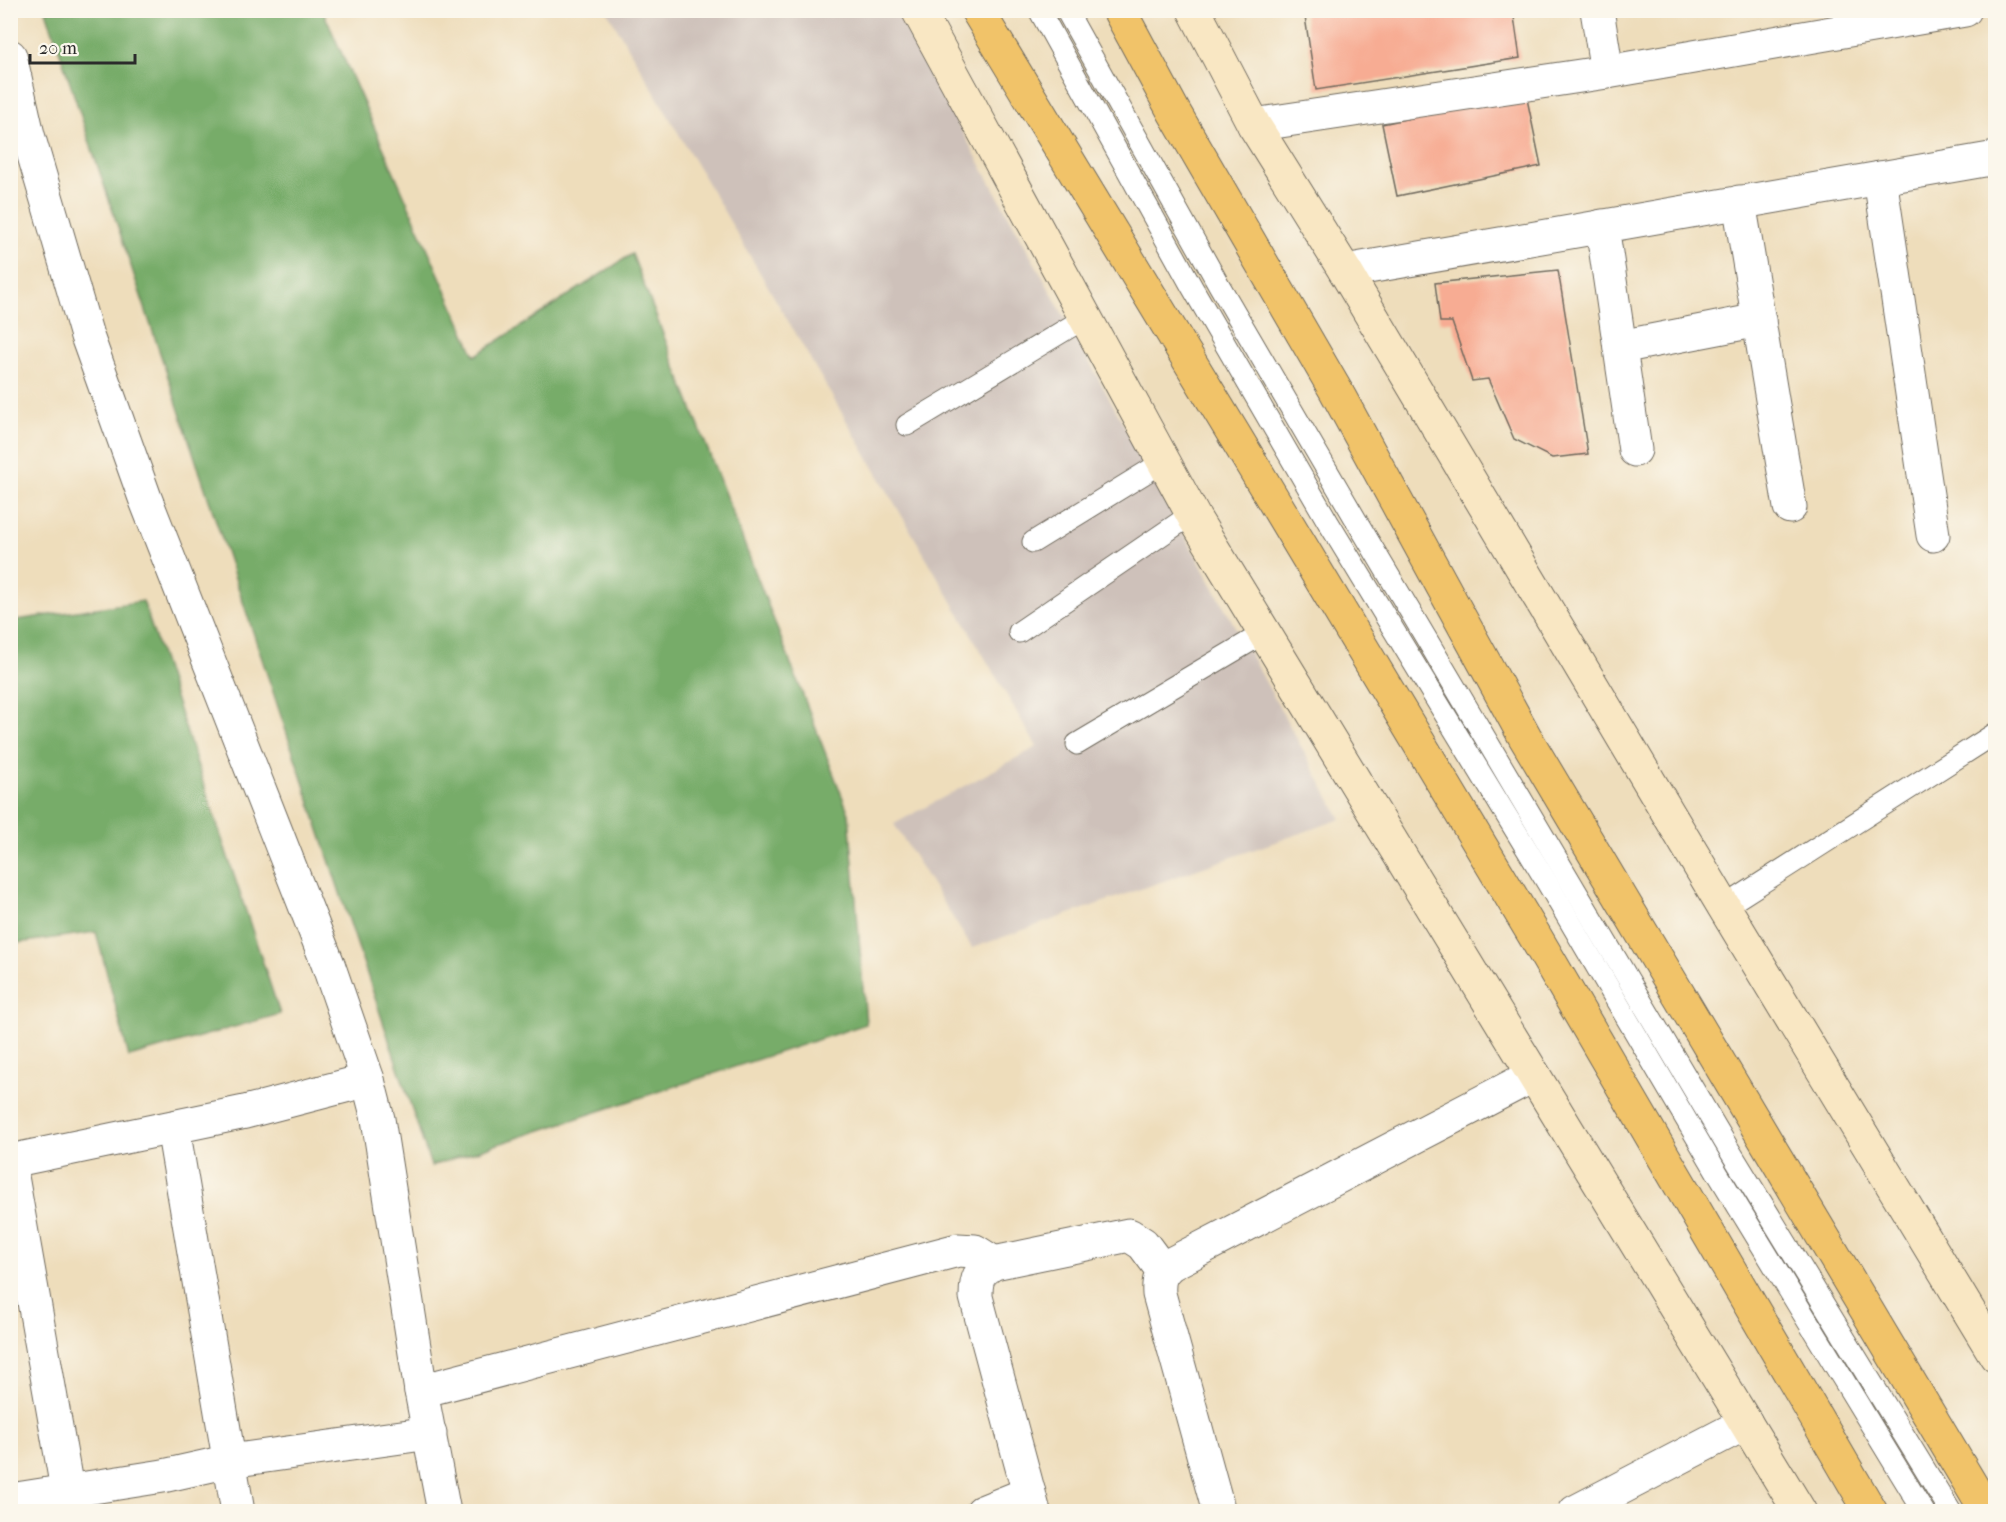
<svg xmlns="http://www.w3.org/2000/svg" width="2006" height="1522" font-family="'IM FELL French Canon',serif">
	<style>
		.industrial { fill: #cec1ba }
		.forest { fill: #77ac69; stroke: #516c4a; stroke-width: 1.5 }
		.building { fill: #f7ac93 }
		.lines { fill: none; stroke-linecap: round; stroke-linejoin: round }
		.lane-casing { stroke: #6f695d; stroke-width: 23 }
		.street-casing { stroke: #6f695d; stroke-width: 35 }
		.secondary-casing { stroke: #6f695d; stroke-width: 35 }
		.primary-casing { stroke: #6f695d; stroke-width: 35 }
		.lane { stroke: #fff; stroke-width: 21 }
		.street { stroke: #fff; stroke-width: 33 }
		.secondary { stroke: #f9e7c3; stroke-width: 33 }
		.primary { stroke: #f1c369; stroke-width: 33 }
	</style>
	<rect width="100%" height="100%" fill="#fbf7ec"/>
	<filter id="ink" filterUnits="userSpaceOnUse"><feTurbulence type="fractalNoise" baseFrequency=".0167" numOctaves="2"/><feDisplacementMap in="SourceGraphic" scale="12" xChannelSelector="R" yChannelSelector="G"/><feConvolveMatrix kernelMatrix="1 2 1 2 8 2 1 2 1" color-interpolation-filters="sRGB"/></filter>
	<filter id="wash" filterUnits="userSpaceOnUse"><feTurbulence type="fractalNoise" baseFrequency=".008" numOctaves="4" result="noise"/><feDisplacementMap in="SourceGraphic" scale="24" xChannelSelector="R" yChannelSelector="G"/><feGaussianBlur stdDeviation="1.35" result="paint"/><feColorMatrix in="noise" values="0 0 0 0 0 0 0 0 0 0 0 0 0 0 0 0 0 1.4 0 .05"/><feComposite in="paint" operator="in"/></filter>
	<g filter="url(#wash)">
		<rect width="100%" height="100%" fill="#edb"/>
		<path class="industrial" d="M607,11h289l445,808 -369,129 -78,-124 143,-77z"/>
		<g class="forest">
			<path d="M46,11h277l152,345 157,-102 217,560 17,210 -435,142z"/>
			<path d="M143,601l137,413 -151,43 -33,-125 -85,12 -1,-323z"/>
		</g>
		<g id="blocks">
			<g class="building">
				<path d="M1304,10h209l7,48 -204,32z"/>
				<path d="M1526,94l15,72 -144,30 -15,-72z"/>
				<path d="M1558,270l30,184 -36,4 -38,-19 -26,-60 -16,2 -20,-59h-12l-5,-39z"/>
			</g>
		</g>
	</g>
	<g filter="url(#ink)">
		<use href="#blocks" fill-opacity="0" stroke="#6f695d" stroke-width="1.5"/>
		<g class="lines">
			<defs>
				<g id="lane">
					<path d="M1039,10l153,277 136,235 220,362 170,290 206,338"/>
					<path d="M1066,10l153,275 140,240 371,626 221,361"/>
					<path d="M907,425l178,-107"/>
					<path d="M1033,542l130,-80"/>
					<path d="M1019,632l173,-118"/>
					<path d="M1077,744l187,-111"/>
					<path d="M1724,907l272,-174"/>
				</g>
				<g id="street">
					<path d="M1597,10l10,62"/>
					<path d="M10,56l18,79 59,201 58,162 183,466 40,116 10,39 43,272 23,121"/>
					<path d="M1254,125l353,-53 358,-62"/>
					<path d="M1880,178l53,357"/>
					<path d="M1739,202l51,305"/>
					<path d="M1602,226l33,224"/>
					<path d="M1345,271l651,-113"/>
					<path d="M1620,347l139,-27"/>
					<path d="M173,1128l65,384"/>
					<path d="M10,1161l235,-49 123,-32"/>
					<path d="M10,1165l61,347"/>
					<path d="M421,1391l537,-141 17,1 19,12"/>
					<path d="M10,1500l153,-24 67,-15 200,-28"/>
					<path d="M982,1512l47,-19"/>
					<path d="M1034,1512l-58,-215c0,-19 2,-24 18,-34l135,-28 14,9 20,27"/>
					<path d="M1219,1512l-60,-218c-1,-14 1,-21 12,-30l363,-189"/>
					<path d="M1575,1512l171,-89"/>
				</g>
				<g id="secondary">
					<path d="M918,10l277,509 605,993"/>
					<path d="M1194,10l60,115 91,146 379,636 272,449"/>
				</g>
				<g id="primary">
					<path d="M977,10l276,456 283,472 335,574"/>
					<path d="M1119,10l55,102 162,279 189,346 462,775"/>
				</g>
			</defs>
			<use href="#lane" class="lane-casing"/>
			<use href="#street" class="street-casing"/>
			<use href="#secondary" class="secondary-casing"/>
			<use href="#primary" class="primary-casing"/>
			<use href="#lane" class="lane"/>
			<use href="#street" class="street"/>
			<use href="#secondary" class="secondary"/>
			<use href="#primary" class="primary"/>
		</g>
	</g>
	<rect width="2006" height="1522" fill="none" stroke="#fbf7ec" stroke-width="36"/>
	<path d="M30 54v9h105v-9" fill="none" stroke="#2b2b2b" stroke-width="3"/>
	<text x="39" y="54" font-size="18" fill="#2b2b2b" stroke="#fbf7ec" stroke-width="4.5" paint-order="stroke">20 m</text>
</svg>
